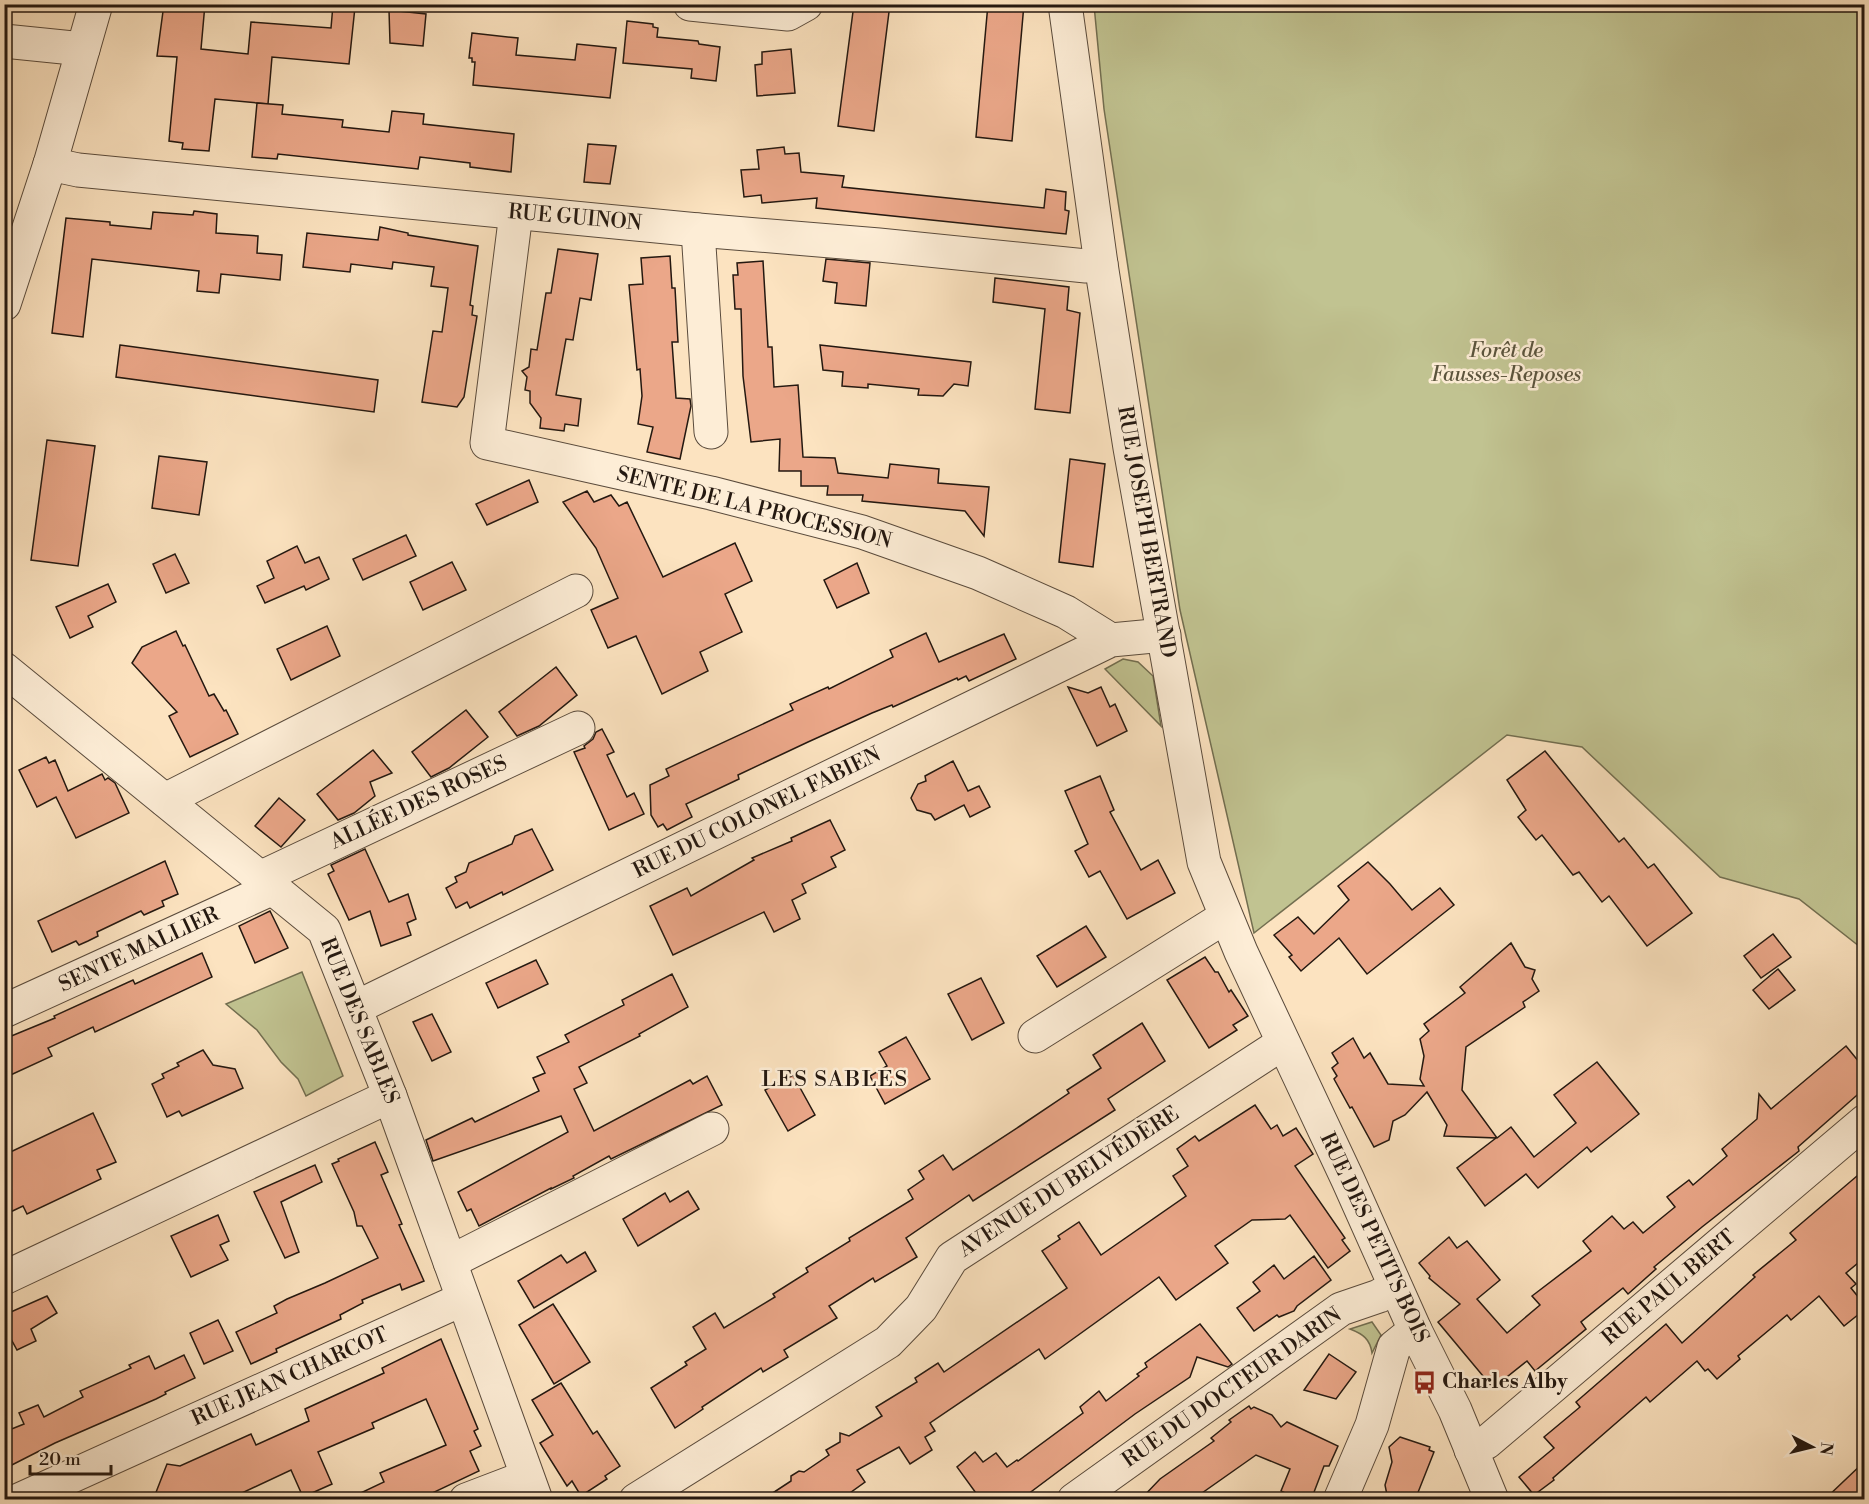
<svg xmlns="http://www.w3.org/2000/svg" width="1869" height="1504" font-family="'Libre Bodoni',serif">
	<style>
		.green { fill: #c1c391; stroke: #726e50; stroke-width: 1.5 }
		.building { fill: #eba789; stroke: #241810; stroke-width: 1.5 }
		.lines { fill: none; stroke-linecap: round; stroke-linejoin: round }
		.minor-casing { stroke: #5a4b3c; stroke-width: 35 }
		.minor { stroke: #fdedd6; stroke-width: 33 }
		.labels { text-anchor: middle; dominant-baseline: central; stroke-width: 5; stroke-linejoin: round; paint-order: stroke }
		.street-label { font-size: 21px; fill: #241810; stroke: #fdedd6 }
		.park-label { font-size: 21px; font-style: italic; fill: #5b543d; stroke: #fdedd6 }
		.poi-label { font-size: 21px; font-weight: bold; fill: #241810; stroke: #fdedd6; text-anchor: start }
		.neighbourhood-label { font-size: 22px; letter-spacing: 1.5px; fill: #241810; stroke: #fdedd6 }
	</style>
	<rect width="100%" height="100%" fill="#fce3c0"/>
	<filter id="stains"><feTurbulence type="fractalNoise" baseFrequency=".00333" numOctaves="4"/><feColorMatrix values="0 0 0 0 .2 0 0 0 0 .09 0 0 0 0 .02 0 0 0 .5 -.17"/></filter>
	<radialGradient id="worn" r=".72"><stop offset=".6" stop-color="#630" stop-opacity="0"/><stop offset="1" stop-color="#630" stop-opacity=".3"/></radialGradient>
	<g class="green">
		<path d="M1094,5h770v945l-65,-51 -79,-22 -138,-130 -75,-12 -253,198 -74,-323 -76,-501z"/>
		<path d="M1123,659l15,3 15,14 8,50 -56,-57z"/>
		<path d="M302,972l41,104 -37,20 -8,-17 -17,-17 -24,-32 -31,-26z"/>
		<path d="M1372,1322l9,13 -9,18c-2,-14 -9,-19 -22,-24z"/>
	</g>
	<g class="building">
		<path d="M164,4h41l-4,45 47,5 3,-32 80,6 2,-23 22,2 -6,57 -77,-7 -4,47 -53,-5 -6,52 -27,-2 1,-6 -14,-2 8,-84 -20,-1z"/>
		<path d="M854,4h36l-16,127 -36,-5z"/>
		<path d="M988,4h36l-12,137 -36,-4z"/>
		<path d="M389,10l37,4 -3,32 -33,-3z"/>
		<path d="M627,21l26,3v3l5,1 -1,9 41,4 1,3 21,3 -4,34 -25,-3 1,-9 -69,-6z"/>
		<path d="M472,33l46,5 -2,17 59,5 2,-16 39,4 -6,50 -137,-13 2,-23h-3v-4h-3z"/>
		<path d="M791,49l4,44 -38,3 -2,-31 7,-1v-12z"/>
		<path d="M257,103l26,2 -1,9 61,6 -1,7 47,5 3,-21 32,3 -1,10 91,10 -3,38 -41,-5v-4l-50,-6 -2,12 -140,-15 -1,5 -25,-2z"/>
		<path d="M588,144l28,2 -6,38 -26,-2z"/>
		<path d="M784,147l1,7 14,-1 2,19 43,4 -2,11 202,21 2,-19 20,3 -1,18 4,1 -3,23 -250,-26 1,-10 -55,5 -1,-8 -17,2 -3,-27 18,-1 -2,-19z"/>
		<path d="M194,211l23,3 -1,19 42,3 -1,17 25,2 -2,25 -59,-6 -2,19 -22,-2 2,-20 -107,-12 -9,78 -31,-4 14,-115 44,4v3l41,4 2,-17 40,3z"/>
		<path d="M380,227l28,6v2l70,11 -8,59 3,1 -1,9 5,1 -13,81 -7,10 -35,-5 11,-71 9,1 6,-44 -17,-2 3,-19 -41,-5 -1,7 -41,-5 -1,8 -47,-5 4,-34 71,7z"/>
		<path d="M558,249l40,5 -7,46 -11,-2 -7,42 -7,-1 -10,56 25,4 -3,27 -13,-2 -1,7 -24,-3 1,-10 -11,-15v-12l-5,-1 2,-13 -5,-6 7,-4 2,-18 6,1 9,-57h5z"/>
		<path d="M670,256l2,32h3l3,54h-6l4,56 14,1 1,7 -11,53 -33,-7 6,-25 -15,-3 4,-28 -2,-27 -3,1 -8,-85 14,-1 -2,-26z"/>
		<path d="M826,259l44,4 -4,43 -31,-3 2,-20 -14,-2z"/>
		<path d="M763,261l5,86h4l2,40 24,-2 5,72 32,1 3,15 50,5 2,-14 49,5 -1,14 51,4 -5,49 -19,-25 -103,-10 1,-6h-36l1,-9h-27v-15h-22l1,-32 -29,3 -8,-66 -2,-67h-6l-2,-34h5l-1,-12z"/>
		<path d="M995,278l74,9 -2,23 13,3 -10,100 -35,-4 10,-100 -52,-7z"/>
		<path d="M120,345l258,35 -4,32 -258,-35z"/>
		<path d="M820,345l151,17 -3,24 -14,-2 -11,12 -25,-1 1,-6 -51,-5v4l-26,-2 1,-14 -20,-2z"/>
		<path d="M47,440l48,6 -17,120 -47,-6z"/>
		<path d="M159,456l48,6 -8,53 -47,-7z"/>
		<path d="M1070,459l35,5 -12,103 -34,-5z"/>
		<path d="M529,480l9,22 -51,23 -11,-21z"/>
		<path d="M587,491l7,11 17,-7 8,11 8,-4 36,75 72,-34 17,38 -27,13 17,38 -42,20 8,19 -46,23 -26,-58 -28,12 -17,-38 27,-12 -22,-50 -33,-46z"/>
		<path d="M406,535l10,21 -53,24 -10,-21z"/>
		<path d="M297,546l8,17 14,-6 10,22 -23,11 -2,-4 -39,17 -8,-17 17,-8 -7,-17z"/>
		<path d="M175,554l14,29 -23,10 -13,-29z"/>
		<path d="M452,562l14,28 -43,20 -13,-28z"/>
		<path d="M857,563l12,30 -32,15 -13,-28z"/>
		<path d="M108,584l8,18 -28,14 5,11 -23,11 -14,-31z"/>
		<path d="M327,626l13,30 -49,24 -14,-31z"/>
		<path d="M176,631l7,15 2,-1 24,51 5,-2 10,17 2,-1 12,24 -48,23 -21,-41 8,-4 -45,-49 10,-16z"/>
		<path d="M926,633l13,29 65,-28 12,25 -47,22 -3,-5 -8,4 -1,-2 -64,29 -1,-2 -20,8 -64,29 -70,33 1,4 -53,25 6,13 -25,13 -4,-6 -5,3 -7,-12 -1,-30 19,-9 -3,-7 127,-59 -3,-6 38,-17 1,2 64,-32 -3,-7z"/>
		<path d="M556,667l21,28 -38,31 -22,10 -18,-24z"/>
		<path d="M1068,687l20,6 13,-6 9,20 5,-3 12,27 -30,15z"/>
		<path d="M466,710l22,27 -39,31 -18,9 -19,-25z"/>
		<path d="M602,729l12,23 -7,3 20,42 7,-4 10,21 -35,16 -35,-78 11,-4 -1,-2 9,-7 3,-7z"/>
		<path d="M373,750l19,23 -22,9 5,14 -21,17 -16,7 -21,-26z"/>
		<path d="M1545,751l74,91 5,-4 24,30 6,-4 38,49 -45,33 -38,-50 -7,6 -23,-30 -6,3 -31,-40 -6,5 -18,-23 8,-7 -19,-30z"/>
		<path d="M46,757l3,6 6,-3 13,31 34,-17 3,6 3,-2 7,5 14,30 -53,25 -20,-41 -19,10 -18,-37z"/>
		<path d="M953,761l15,30 11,-5 11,21 -20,10 -6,-12 -29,15 -4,-6 -14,-4 -6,-12 7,-14 8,-3 -1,-5z"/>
		<path d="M1100,776l14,34 -4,2 31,58 17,-10 17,33 -48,26 -27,-48 -11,6 -14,-26 13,-7 -23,-53z"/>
		<path d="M279,798l26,22 -24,27 -26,-21z"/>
		<path d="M830,820l15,30 -14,7 5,10 -34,17 4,9 -14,7 8,19 -26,13 -10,-20 -91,43 -23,-49 37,-18 4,8 63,-36 -2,-2 40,-17 -1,-3z"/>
		<path d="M532,829l21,41 -50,25 -1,-3 -32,16 -3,-6 -11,6 -10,-20 11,-6 -2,-5 11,-5 3,-9 43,-19 3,-8z"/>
		<path d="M365,849l24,53 19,-8 8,25 -9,4 4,12 -30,11 -11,-35 -21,9 -21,-46 6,-3 -3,-6z"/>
		<path d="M165,861l13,33 -16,7 2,5 -20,9 -3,-4 -44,21 1,4 -10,5 -9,4 -3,-4 -24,11 -14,-31z"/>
		<path d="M1368,862l22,22 22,26 28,-22 14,17 -87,69 -28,-36 -38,33 -12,-14 3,-2 -18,-20 24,-18 16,17 35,-34 -11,-14z"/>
		<path d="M270,911l18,37 -33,15 -16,-37z"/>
		<path d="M1086,926l20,31 -49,30 -20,-31z"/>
		<path d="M1773,934l18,23 -30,21 -17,-22z"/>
		<path d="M1511,943l14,24 10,3 -3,9 7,12 -16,11 2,5 -59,40 -4,43 35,48 14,-11 23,30 42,-34 -22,-28 43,-33 42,52 -48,38 -4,-5 -49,41 -12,-14 -41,32 -28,-38 39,-30 -52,-2 3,-11 -20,-33 -22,23 -12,6 -4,19 -15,7 -22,-40 -2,1 -16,-29 3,-3 -5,-8 6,-5 -6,-10 21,-15 11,20 6,-5 18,31 36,2 -4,-7 4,-23 -4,-17 9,-8 -5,-7 41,-31 -5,-6z"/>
		<path d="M202,953l10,24 -117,55 -2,-5 -45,21 4,8 -48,22v-39l51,-21 -1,-2 79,-36 2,4z"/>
		<path d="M1205,957l10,15h3l11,20 2,-2 17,26 -15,9 4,5 -28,18 -42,-68z"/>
		<path d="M536,960l12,24 -50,24 -12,-25z"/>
		<path d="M1778,969l17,21 -26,19 -16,-19z"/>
		<path d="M672,974l16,33 -49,27 1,2 -61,31 8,16 -13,6 20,42 96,-51 3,4 14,-8 15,29 -111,54 -2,-3 -36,20 1,2 -23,11v-1l-72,38 -8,-17 -4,2 -9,-19 110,-60 -7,-16 -128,45 -7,-21 46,-22 3,4 64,-31 -6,-13 12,-5 -8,-16 32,-15 -4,-7 59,-30 -2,-5z"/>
		<path d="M981,978l23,45 -32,17 -24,-46z"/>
		<path d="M432,1014l19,38 -19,9 -19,-39z"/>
		<path d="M1142,1023l23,38 -57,38 7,11 -142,91 -4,-6 -63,43 11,19 -42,25 -2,-4 -44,28 8,12 -53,32 4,7 -25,15 -2,-4 -59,39 1,2 -28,19 -24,-40 36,-23 -2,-3 21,-13 -13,-22 22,-14 9,15 51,-31 -2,-3 35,-22 -2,-4 44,-27 -1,-3 64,-39 -5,-9 16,-11 -5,-8 24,-16 10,15 67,-44 49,-33 -2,-3 34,-22 -8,-13z"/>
		<path d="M906,1037l24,42 -45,25 -15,-28 17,-10 -8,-14z"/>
		<path d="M1846,1046l18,22v21l-66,58 1,4 -97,76 -48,40 2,2 -28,25 -5,-6 -42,34 5,7 -51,42 -8,-10 -34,27 -55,-66 22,-18 -31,-26 1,-2 -11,-13 30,-26 8,11 10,-7 33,39 -23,19 30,34 33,-28 -8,-9 59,-45 -8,-10 29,-25 12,13 9,-7 10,11 32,-26 -8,-10 22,-17 4,5 34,-29 -5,-7 35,-30 2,-25 12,15z"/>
		<path d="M203,1050l10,15 22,4 8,19 -61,28 -3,-5 -12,6 -15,-33 12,-6 -2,-4 17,-8 -2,-3z"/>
		<path d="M793,1075l22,40 -27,16 -23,-41z"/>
		<path d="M1255,1105l16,24 6,-4 6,11 13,-8 17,26 -18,12 50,72 -3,2 8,11 -22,17 -38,-53 -5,4 -33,1 -37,26 13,17 -52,37 -17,-23 -114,82 -6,-10 -109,74 5,8 -10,6 7,13 -22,14 -11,-17 -42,23 8,12 -25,18h-78l29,-19v-5l8,-5 5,1 25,-17 -3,-5 14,-8v-9l9,3 33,-20 -6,-9 41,-25 -2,-4 23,-15 6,9 123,-84 -25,-37 18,-12 -2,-3 21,-14 22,33 85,-59 -13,-20 15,-10 -11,-17 18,-13 4,5z"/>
		<path d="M93,1113l23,49 -19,8 4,9 -74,35 -4,-8 -19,9v-60z"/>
		<path d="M375,1142l13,30 -7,3 21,49 -3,1 25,56 -22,9 -2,-6 -38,16 1,3 -23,12 1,4 -65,30 1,3 -26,12 -15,-32 41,-19 -3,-7 13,-7 38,-16 53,-25 -16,-32h-5l-3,-14 -22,-48 7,-3 -1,-2z"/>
		<path d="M315,1165l7,17 -41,20 18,50 -14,6 -31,-66z"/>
		<path d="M1864,1170v88l-18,15 10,11 -5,4 13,16v6l-20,16 -25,-30 -28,24 -4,-5 -49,41 2,3 -23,20 -9,-10 -3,2 -8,-10 -47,41 -4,-5 -93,81 1,2 -20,15 -15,-18 35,-29 -10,-11 36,-30 -4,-5 90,-78 16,19 73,-66 -2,-2 43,-35 -6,-7z"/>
		<path d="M688,1191l11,18 -61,37 -15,-27 42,-26 5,9z"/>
		<path d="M218,1215l11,26 -9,4 8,15 -37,17 -20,-41z"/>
		<path d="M585,1252l11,19 -62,37 -16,-27 43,-26 6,8z"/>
		<path d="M1314,1256l17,24 -34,26 -3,5 -15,6 -2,-2 -23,16 -17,-23 23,-17 -7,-9 21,-17 10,14z"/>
		<path d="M47,1296l10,17 -26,16 5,12 -19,9 -13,-24v-11z"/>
		<path d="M553,1304l37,58 -36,22 -35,-59z"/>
		<path d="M218,1320l15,31 -29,13 -14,-31z"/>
		<path d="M1200,1324l32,40 -4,3 -31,-10 -7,20 -55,37 -115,86h-39l-24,-33 18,-15 8,10 13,-9 11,14 10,-7 1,1 65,-48 -3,-6 19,-16 7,10 33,-25 -2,-2 10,-7 -2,-4z"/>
		<path d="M441,1339l37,90 -4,2 7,15 -11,5 9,20 -49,23 3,6h-87l38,-18 -4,-9 66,-28 -20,-46 -54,24 2,5 -56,24 14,32 -29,13 -12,-27 -64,30h-74l14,-36 13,2 71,-32 5,11 53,-24 -4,-12 79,-36 -2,-5z"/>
		<path d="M1329,1354l27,18 -20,27 -32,-9z"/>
		<path d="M184,1355l11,23 -30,14 1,2 -10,5 -101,44 -51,26v-37l20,-8 -5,-11 19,-8 6,12 39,-20 -3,-6 51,-23 -2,-3 20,-9 6,13z"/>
		<path d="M561,1383l32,51 4,-3 23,35 -15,10 2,3 -26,17 -9,-15 -5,5 -27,-43 13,-8 -21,-35z"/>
		<path d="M1249,1406l2,3 3,-2 18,8 9,12 6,-5 51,24 -9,20h-5l-13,34h-12l-18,-9 9,-22 -34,-14 -64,45h-52l20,-21 54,-38 -3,-3 20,-16 -2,-2z"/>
		<path d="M1400,1437l30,10 -1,3 5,2 -19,48h-27l-3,-15 7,-23 -3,-15z"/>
		<path d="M1864,1462v38h-40z"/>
	</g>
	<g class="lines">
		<defs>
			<g id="minor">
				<path d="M690,4l98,10 18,-10"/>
				<path d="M1065,4l36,260 29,184 74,414 37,90 107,228 67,150 40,80 37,90"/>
				<path d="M4,41l79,8"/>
				<path d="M50,164l28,6 620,60 181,15 207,21 15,-2"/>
				<path d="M516,213l-29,230 224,50 151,39 116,41 88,39 45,28"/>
				<path d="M698,230l13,202"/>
				<path d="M4,304l46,-140 46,-160"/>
				<path d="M4,669l320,261 66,166 146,404"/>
				<path d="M165,800l411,-209"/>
				<path d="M260,878l318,-150"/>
				<path d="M355,1008l756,-368 53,-5"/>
				<path d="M4,1011l269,-123"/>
				<path d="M1035,1036l190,-119"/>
				<path d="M450,1262l262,-133"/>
				<path d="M4,1278l386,-182"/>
				<path d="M1471,1450l16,-8 377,-320"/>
				<path d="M19,1500l444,-201"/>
				<path d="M466,1500l60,-23"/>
				<path d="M636,1500l252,-158 33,-34 31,-50 331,-215"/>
				<path d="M1074,1500l267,-191 38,-13 16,-9"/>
				<path d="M1340,1500l32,-75 22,-78 21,-17"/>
			</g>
		</defs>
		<use href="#minor" class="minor-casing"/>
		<use href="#minor" class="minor"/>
	</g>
	<defs>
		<symbol id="bus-bare" viewBox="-9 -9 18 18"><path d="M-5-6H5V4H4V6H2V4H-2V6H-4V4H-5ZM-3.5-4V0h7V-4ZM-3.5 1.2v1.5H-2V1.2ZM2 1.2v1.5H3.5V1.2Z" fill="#8f2418" stroke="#fdedd6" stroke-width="2.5" paint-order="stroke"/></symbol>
	</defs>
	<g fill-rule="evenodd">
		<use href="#bus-bare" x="1408" y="1366" width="33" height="33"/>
	</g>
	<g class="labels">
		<g class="street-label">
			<text transform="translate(575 218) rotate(5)">RUE GUINON</text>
			<text transform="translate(754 508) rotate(14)">SENTE DE LA PROCESSION</text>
			<text transform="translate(1146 532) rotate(80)">RUE JOSEPH BERTRAND</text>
			<text transform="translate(419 803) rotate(-25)">ALLÉE DES ROSES</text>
			<text transform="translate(757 813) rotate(-26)">RUE DU COLONEL FABIEN</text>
			<text transform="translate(139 950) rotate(-25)">SENTE MALLIER</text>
			<text transform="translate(359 1021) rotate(68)">RUE DES SABLES</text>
			<text transform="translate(1069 1182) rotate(-33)">AVENUE DU BELVÉDÈRE</text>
			<text transform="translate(1374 1238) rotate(65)">RUE DES PETITS BOIS</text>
			<text transform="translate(1669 1288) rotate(-40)">RUE PAUL BERT</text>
			<text transform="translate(290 1377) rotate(-24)">RUE JEAN CHARCOT</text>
			<text transform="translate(1232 1388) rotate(-35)">RUE DU DOCTEUR DARIN</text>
		</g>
		<g class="park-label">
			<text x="1506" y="351">Forêt de<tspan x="1506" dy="24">Fausses-Reposes</tspan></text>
		</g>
		<g class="poi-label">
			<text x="1442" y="1382">Charles Alby</text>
		</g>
		<g class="neighbourhood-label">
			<text x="835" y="1079">LES SABLES</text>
		</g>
	</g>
	<rect width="1869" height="1504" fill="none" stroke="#fce3c0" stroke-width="24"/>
	<rect x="6" y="6" width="1857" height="1492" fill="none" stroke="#241810" stroke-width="3"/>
	<rect x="12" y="12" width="1845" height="1480" fill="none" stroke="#241810" stroke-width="1.5"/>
	<g transform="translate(1812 1447) rotate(97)" stroke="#fdedd6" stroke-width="4.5" paint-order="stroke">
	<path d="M0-4.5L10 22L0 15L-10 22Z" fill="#241810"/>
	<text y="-9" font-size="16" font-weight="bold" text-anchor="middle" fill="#241810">N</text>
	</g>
	<path d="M30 1465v9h81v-9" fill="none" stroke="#241810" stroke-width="3"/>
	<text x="39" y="1465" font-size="18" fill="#241810" stroke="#fdedd6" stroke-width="4.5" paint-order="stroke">20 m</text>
	<rect width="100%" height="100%" filter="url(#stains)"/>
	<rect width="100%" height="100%" fill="url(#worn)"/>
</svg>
